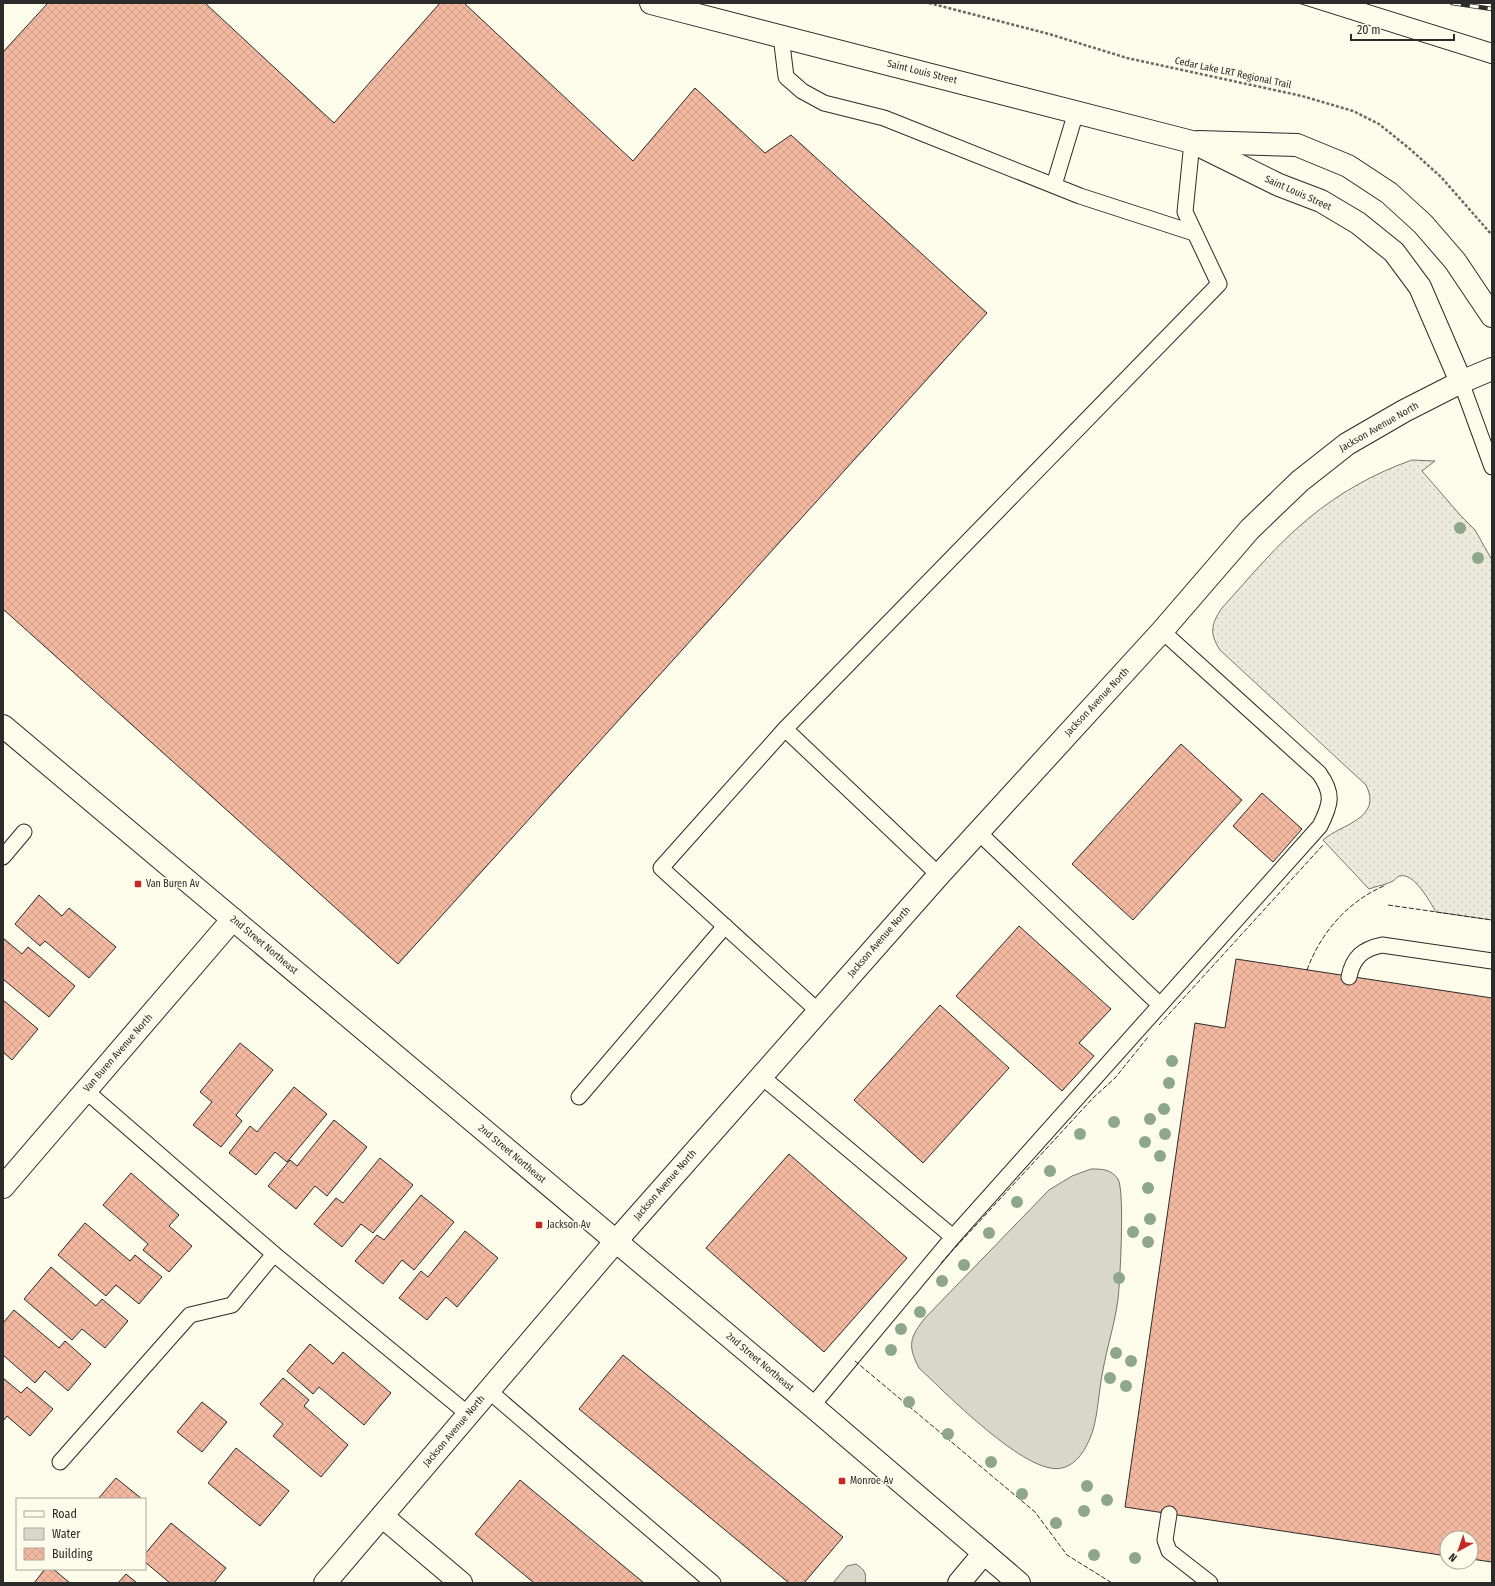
<svg xmlns="http://www.w3.org/2000/svg" width="1495" height="1586" font-family="'Fira Sans Condensed',sans-serif">
	<style>
		.grass { fill: url(#grass-dots); stroke: #74746e }
		.water { fill: #d8d7c9; stroke: #74746e }
		.building { fill: url(#building-cross-hatch); stroke: #2b2b2b }
		.lines { fill: none; stroke-linecap: round; stroke-linejoin: round }
		.service-casing { stroke: #2b2b2b; stroke-width: 17 }
		.minor-casing { stroke: #2b2b2b; stroke-width: 24 }
		.tertiary-casing { stroke: #2b2b2b; stroke-width: 24 }
		.path { stroke: #6a6964; stroke-width: 2.5; stroke-dasharray: 3 2; stroke-linecap: butt }
		.service { stroke: #fdfbea; stroke-width: 15 }
		.minor { stroke: #fdfbea; stroke-width: 22 }
		.tertiary { stroke: #fdfbea; stroke-width: 22 }
		.tram { stroke: #2b2b2b; stroke-width: 1 }
		.rail-casing { stroke: #2b2b2b; stroke-width: 4.5 }
		.rail { stroke: #fdfbea; stroke-width: 3; stroke-dasharray: 9; stroke-linecap: butt }
		.fence { stroke: #2b2b2b; stroke-width: 1; stroke-dasharray: 5 2; stroke-linecap: butt }
		.tree { fill: #8ea78a }
		.poi-dot { fill: #c62828; stroke: #fdfbea; stroke-width: 1.5 }
		.labels { text-anchor: middle; dominant-baseline: central; stroke-width: 3; stroke-linejoin: round; paint-order: stroke }
		.street-label { font-size: 10px; fill: #2b2b2b; stroke: #fdfbea }
		.poi-label { font-size: 10px; fill: #2b2b2b; stroke: #fdfbea; text-anchor: start }
	</style>
	<defs>
		<pattern id="grass-dots" width="8" height="8" patternUnits="userSpaceOnUse"><rect width="8" height="8" fill="#ecebdb"/><path d="M2 2h.1M6 6h.1" fill="none" stroke="#cbcabc" stroke-width="1.8" stroke-linecap="round"/></pattern>
		<pattern id="building-cross-hatch" width="8" height="8" patternUnits="userSpaceOnUse"><rect width="8" height="8" fill="#f2b8a0"/><path d="M0 0l8 8M0 8l8-8" fill="none" stroke="#d09e8a"/></pattern>
	</defs>
	<rect width="100%" height="100%" fill="#fdfbea"/>
	<path class="grass" d="M1412,460l23,1 -13,10 39,45 14,14 17,30v360l-56,-8c-6,-10 -22,-40 -36,-36 -3,0 -4,3 -7,5 -7,4 -17,5 -24,8l-46,-49c18,-16 60,-21 43,-55l-146,-135c-11,-17 -9,-26 2,-42 28,-31 55,-64 87,-90 30,-25 66,-45 103,-58z"/>
	<g class="water">
		<path d="M1091,1169c11,0 20,0 27,10 7,12 2,103 0,120 -3,24 -11,48 -15,71 -4,19 -5,43 -10,60 -5,15 -14,34 -31,38 -35,9 -118,-77 -143,-100 -12,-23 -9,-31 6,-50l124,-128 23,-14z"/>
		<path d="M856,1564c8,5 11,9 9,19h-32l14,-17z"/>
	</g>
	<g class="building">
		<path d="M48,3h157l129,120 106,-120h24l169,158 62,-73 70,65 26,-18 196,178 -589,651 -395,-355v-557z"/>
		<path d="M1181,744l61,56 -109,120 -61,-56z"/>
		<path d="M1262,793l40,36 -29,33 -40,-36z"/>
		<path d="M39,895l23,21 7,-8 47,39 -27,31 -44,-37 -5,5 -25,-22z"/>
		<path d="M1019,926l92,83 -32,34 15,13 -32,35 -106,-95z"/>
		<path d="M3,938l19,16 6,-7 47,39 -26,31 -45,-37 -1,2z"/>
		<path d="M1236,959l256,39v564l-21,-3v-21h-24v18l-322,-49 70,-484 30,5z"/>
		<path d="M3,1000l35,29 -26,31 -9,-8z"/>
		<path d="M940,1005l69,63 -86,95 -69,-63z"/>
		<path d="M240,1043l33,27 -37,45 6,6 -21,26 -28,-22 19,-23 -12,-10z"/>
		<path d="M294,1087l33,27 -40,48 -12,-10 -19,23 -27,-22 21,-27 7,6z"/>
		<path d="M334,1120l33,27 -40,49 -12,-10 -19,23 -28,-23 22,-26 7,6z"/>
		<path d="M789,1154l118,104 -83,94 -118,-104z"/>
		<path d="M380,1158l33,27 -40,48 -12,-9 -19,23 -28,-23 22,-26 7,5z"/>
		<path d="M131,1173l48,42 -10,11 23,20 -23,26 -26,-22 5,-6 -45,-39z"/>
		<path d="M421,1195l33,27 -40,48 -12,-10 -19,24 -28,-23 22,-26 7,5z"/>
		<path d="M85,1223l45,38 5,-6 27,22 -23,27 -23,-19 -10,11 -48,-41z"/>
		<path d="M465,1231l33,27 -41,49 -11,-10 -19,23 -28,-22 22,-27 7,6z"/>
		<path d="M51,1267l45,39 6,-7 26,22 -23,27 -23,-19 -10,11 -48,-41z"/>
		<path d="M14,1310l45,38 6,-7 26,23 -23,27 -23,-20 -10,12 -32,-28v-32z"/>
		<path d="M310,1344l23,20 10,-12 48,41 -27,32 -45,-38 -6,7 -26,-23z"/>
		<path d="M623,1355l220,182 -39,46h-15l-210,-174z"/>
		<path d="M3,1378l18,15 6,-6 26,22 -23,27 -23,-20 -4,5z"/>
		<path d="M283,1378l26,22 -5,6 44,39 -27,32 -48,-41 10,-12 -23,-20z"/>
		<path d="M202,1402l25,20 -25,30 -25,-20z"/>
		<path d="M236,1448l53,43 -29,35 -52,-43z"/>
		<path d="M116,1478l26,21h-44z"/>
		<path d="M520,1480l124,103h-110l-59,-49z"/>
		<path d="M171,1523l55,45 -12,15h-44l-25,-21v-8z"/>
		<path d="M45,1569h8l17,14h-36z"/>
		<path d="M126,1574l11,9h-19z"/>
	</g>
	<g class="lines">
		<defs>
			<g id="service">
				<path d="M781,36l5,41 16,14 22,12 60,15 196,78 114,37"/>
				<path d="M1054,185l22,-73"/>
				<path d="M1461,382l31,85"/>
				<path d="M785,729l-124,139 157,143"/>
				<path d="M978,832l182,173"/>
				<path d="M3,857l21,-25"/>
				<path d="M939,875l-154,-146 434,-445 -34,-72 7,-70"/>
				<path d="M1349,977c4,-20 14,-28 33,-32l110,16"/>
				<path d="M761,1076l192,161"/>
				<path d="M86,1091l188,163 194,160"/>
				<path d="M579,1097l146,-171"/>
				<path d="M489,1391l224,192"/>
				<path d="M812,1406l141,-169 367,-411c11,-22 14,-32 -1,-53l-157,-142"/>
				<path d="M60,1462l130,-147 42,-10 42,-51"/>
				<path d="M1169,1514l-4,26 4,11 41,32"/>
			</g>
			<g id="minor">
				<path d="M3,1187l230,-268"/>
				<path d="M382,1516l79,67"/>
				<path d="M325,1583l291,-342"/>
				<path d="M959,1583l25,-30"/>
			</g>
			<g id="tertiary">
				<path d="M651,3l541,139 87,43 42,16 37,22 36,29 26,35 41,95"/>
				<path d="M1199,142l98,3 51,21 41,27 34,31 32,37 37,55"/>
				<path d="M3,726l809,680 207,177"/>
				<path d="M616,1241l323,-366 223,-244 88,-102 50,-48 47,-37 57,-33 57,-29 31,-13"/>
			</g>
		</defs>
		<use href="#service" class="service-casing"/>
		<use href="#minor" class="minor-casing"/>
		<use href="#tertiary" class="tertiary-casing"/>
		<path class="path" d="M929,3l120,31 78,24 175,38 51,15 26,13 31,25 31,28 51,58"/>
		<use href="#service" class="service"/>
		<use href="#minor" class="minor"/>
		<use href="#tertiary" class="tertiary"/>
		<g class="tram">
			<path d="M1298,3l194,61"/>
			<path d="M1364,3l128,40"/>
		</g>
		<defs>
			<path id="rail" d="M1452,3l40,6"/>
		</defs>
		<use href="#rail" class="rail-casing"/>
		<use href="#rail" class="rail"/>
		<g class="fence">
			<path d="M1388,905l104,15"/>
			<path d="M1307,970c14,-38 41,-69 79,-85"/>
			<path d="M1159,1025l164,-180"/>
			<path d="M941,1263l152,-165 22,-20 33,-41"/>
			<path d="M855,1361l180,151 32,43 45,28"/>
		</g>
	</g>
	<g class="tree">
		<circle cx="1460" cy="528" r="6"/>
		<circle cx="1478" cy="558" r="6"/>
		<circle cx="1172" cy="1061" r="6"/>
		<circle cx="1169" cy="1083" r="6"/>
		<circle cx="1164" cy="1109" r="6"/>
		<circle cx="1150" cy="1119" r="6"/>
		<circle cx="1114" cy="1122" r="6"/>
		<circle cx="1080" cy="1134" r="6"/>
		<circle cx="1165" cy="1134" r="6"/>
		<circle cx="1145" cy="1142" r="6"/>
		<circle cx="1160" cy="1156" r="6"/>
		<circle cx="1050" cy="1171" r="6"/>
		<circle cx="1148" cy="1188" r="6"/>
		<circle cx="1017" cy="1202" r="6"/>
		<circle cx="1150" cy="1219" r="6"/>
		<circle cx="1133" cy="1232" r="6"/>
		<circle cx="989" cy="1233" r="6"/>
		<circle cx="1148" cy="1242" r="6"/>
		<circle cx="964" cy="1265" r="6"/>
		<circle cx="1119" cy="1278" r="6"/>
		<circle cx="942" cy="1281" r="6"/>
		<circle cx="920" cy="1312" r="6"/>
		<circle cx="901" cy="1329" r="6"/>
		<circle cx="891" cy="1350" r="6"/>
		<circle cx="1116" cy="1353" r="6"/>
		<circle cx="1131" cy="1361" r="6"/>
		<circle cx="1110" cy="1378" r="6"/>
		<circle cx="1126" cy="1386" r="6"/>
		<circle cx="909" cy="1402" r="6"/>
		<circle cx="948" cy="1434" r="6"/>
		<circle cx="991" cy="1462" r="6"/>
		<circle cx="1087" cy="1486" r="6"/>
		<circle cx="1022" cy="1494" r="6"/>
		<circle cx="1107" cy="1500" r="6"/>
		<circle cx="1084" cy="1511" r="6"/>
		<circle cx="1056" cy="1523" r="6"/>
		<circle cx="1094" cy="1555" r="6"/>
		<circle cx="1135" cy="1558" r="6"/>
	</g>
	<g class="poi-dot">
		<rect x="134" y="880" width="8" height="8" rx="2"/>
		<rect x="535" y="1221" width="8" height="8" rx="2"/>
		<rect x="838" y="1477" width="8" height="8" rx="2"/>
	</g>
	<g class="labels">
		<g class="street-label">
			<text transform="translate(922 72) rotate(14)">Saint Louis Street</text>
			<text transform="translate(1233 73) rotate(12)">Cedar Lake LRT Regional Trail</text>
			<text transform="translate(1298 193) rotate(24)">Saint Louis Street</text>
			<text transform="translate(1379 427) rotate(-30)">Jackson Avenue North</text>
			<text transform="translate(1097 702) rotate(-47)">Jackson Avenue North</text>
			<text transform="translate(879 942) rotate(-49)">Jackson Avenue North</text>
			<text transform="translate(264 945) rotate(40)">2nd Street Northeast</text>
			<text transform="translate(118 1053) rotate(-49)">Van Buren Avenue North</text>
			<text transform="translate(512 1154) rotate(40)">2nd Street Northeast</text>
			<text transform="translate(665 1185) rotate(-49)">Jackson Avenue North</text>
			<text transform="translate(760 1362) rotate(40)">2nd Street Northeast</text>
			<text transform="translate(454 1431) rotate(-50)">Jackson Avenue North</text>
		</g>
		<g class="poi-label">
			<text x="146" y="884">Van Buren Av</text>
			<text x="547" y="1225">Jackson Av</text>
			<text x="850" y="1481">Monroe Av</text>
		</g>
	</g>
	<rect width="1495" height="1586" fill="none" stroke="#2b2b2b" stroke-width="8"/>
	<rect x="16" y="1498" width="130" height="72" fill="#fdfbea" stroke="#a9a89e"/>
	<rect x="24" y="1511" width="20" height="6" fill="#fdfbea" stroke="#a9a89e"/>
	<text x="52" y="1518" font-size="12" fill="#2b2b2b">Road</text>
	<rect x="24" y="1528" width="20" height="12" fill="#d8d7c9" stroke="#a9a89e"/>
	<text x="52" y="1538" font-size="12" fill="#2b2b2b">Water</text>
	<rect x="24" y="1548" width="20" height="12" fill="url(#building-cross-hatch)" stroke="#a9a89e"/>
	<text x="52" y="1558" font-size="12" fill="#2b2b2b">Building</text>
	<g transform="translate(1459 1550) rotate(220)"><circle r="19" fill="#fdfbea" stroke="#a9a89e"/>
	<path d="M0-3L7 15L0 10L-7 15Z" fill="#c62828"/>
	<text y="-6" font-size="11" font-weight="bold" text-anchor="middle" fill="#2b2b2b">N</text>
	</g>
	<path d="M1351 34v6h103v-6" fill="none" stroke="#2b2b2b" stroke-width="2"/>
	<text x="1357" y="34" font-size="12" fill="#2b2b2b" stroke="#fdfbea" stroke-width="3" paint-order="stroke">20 m</text>
</svg>
